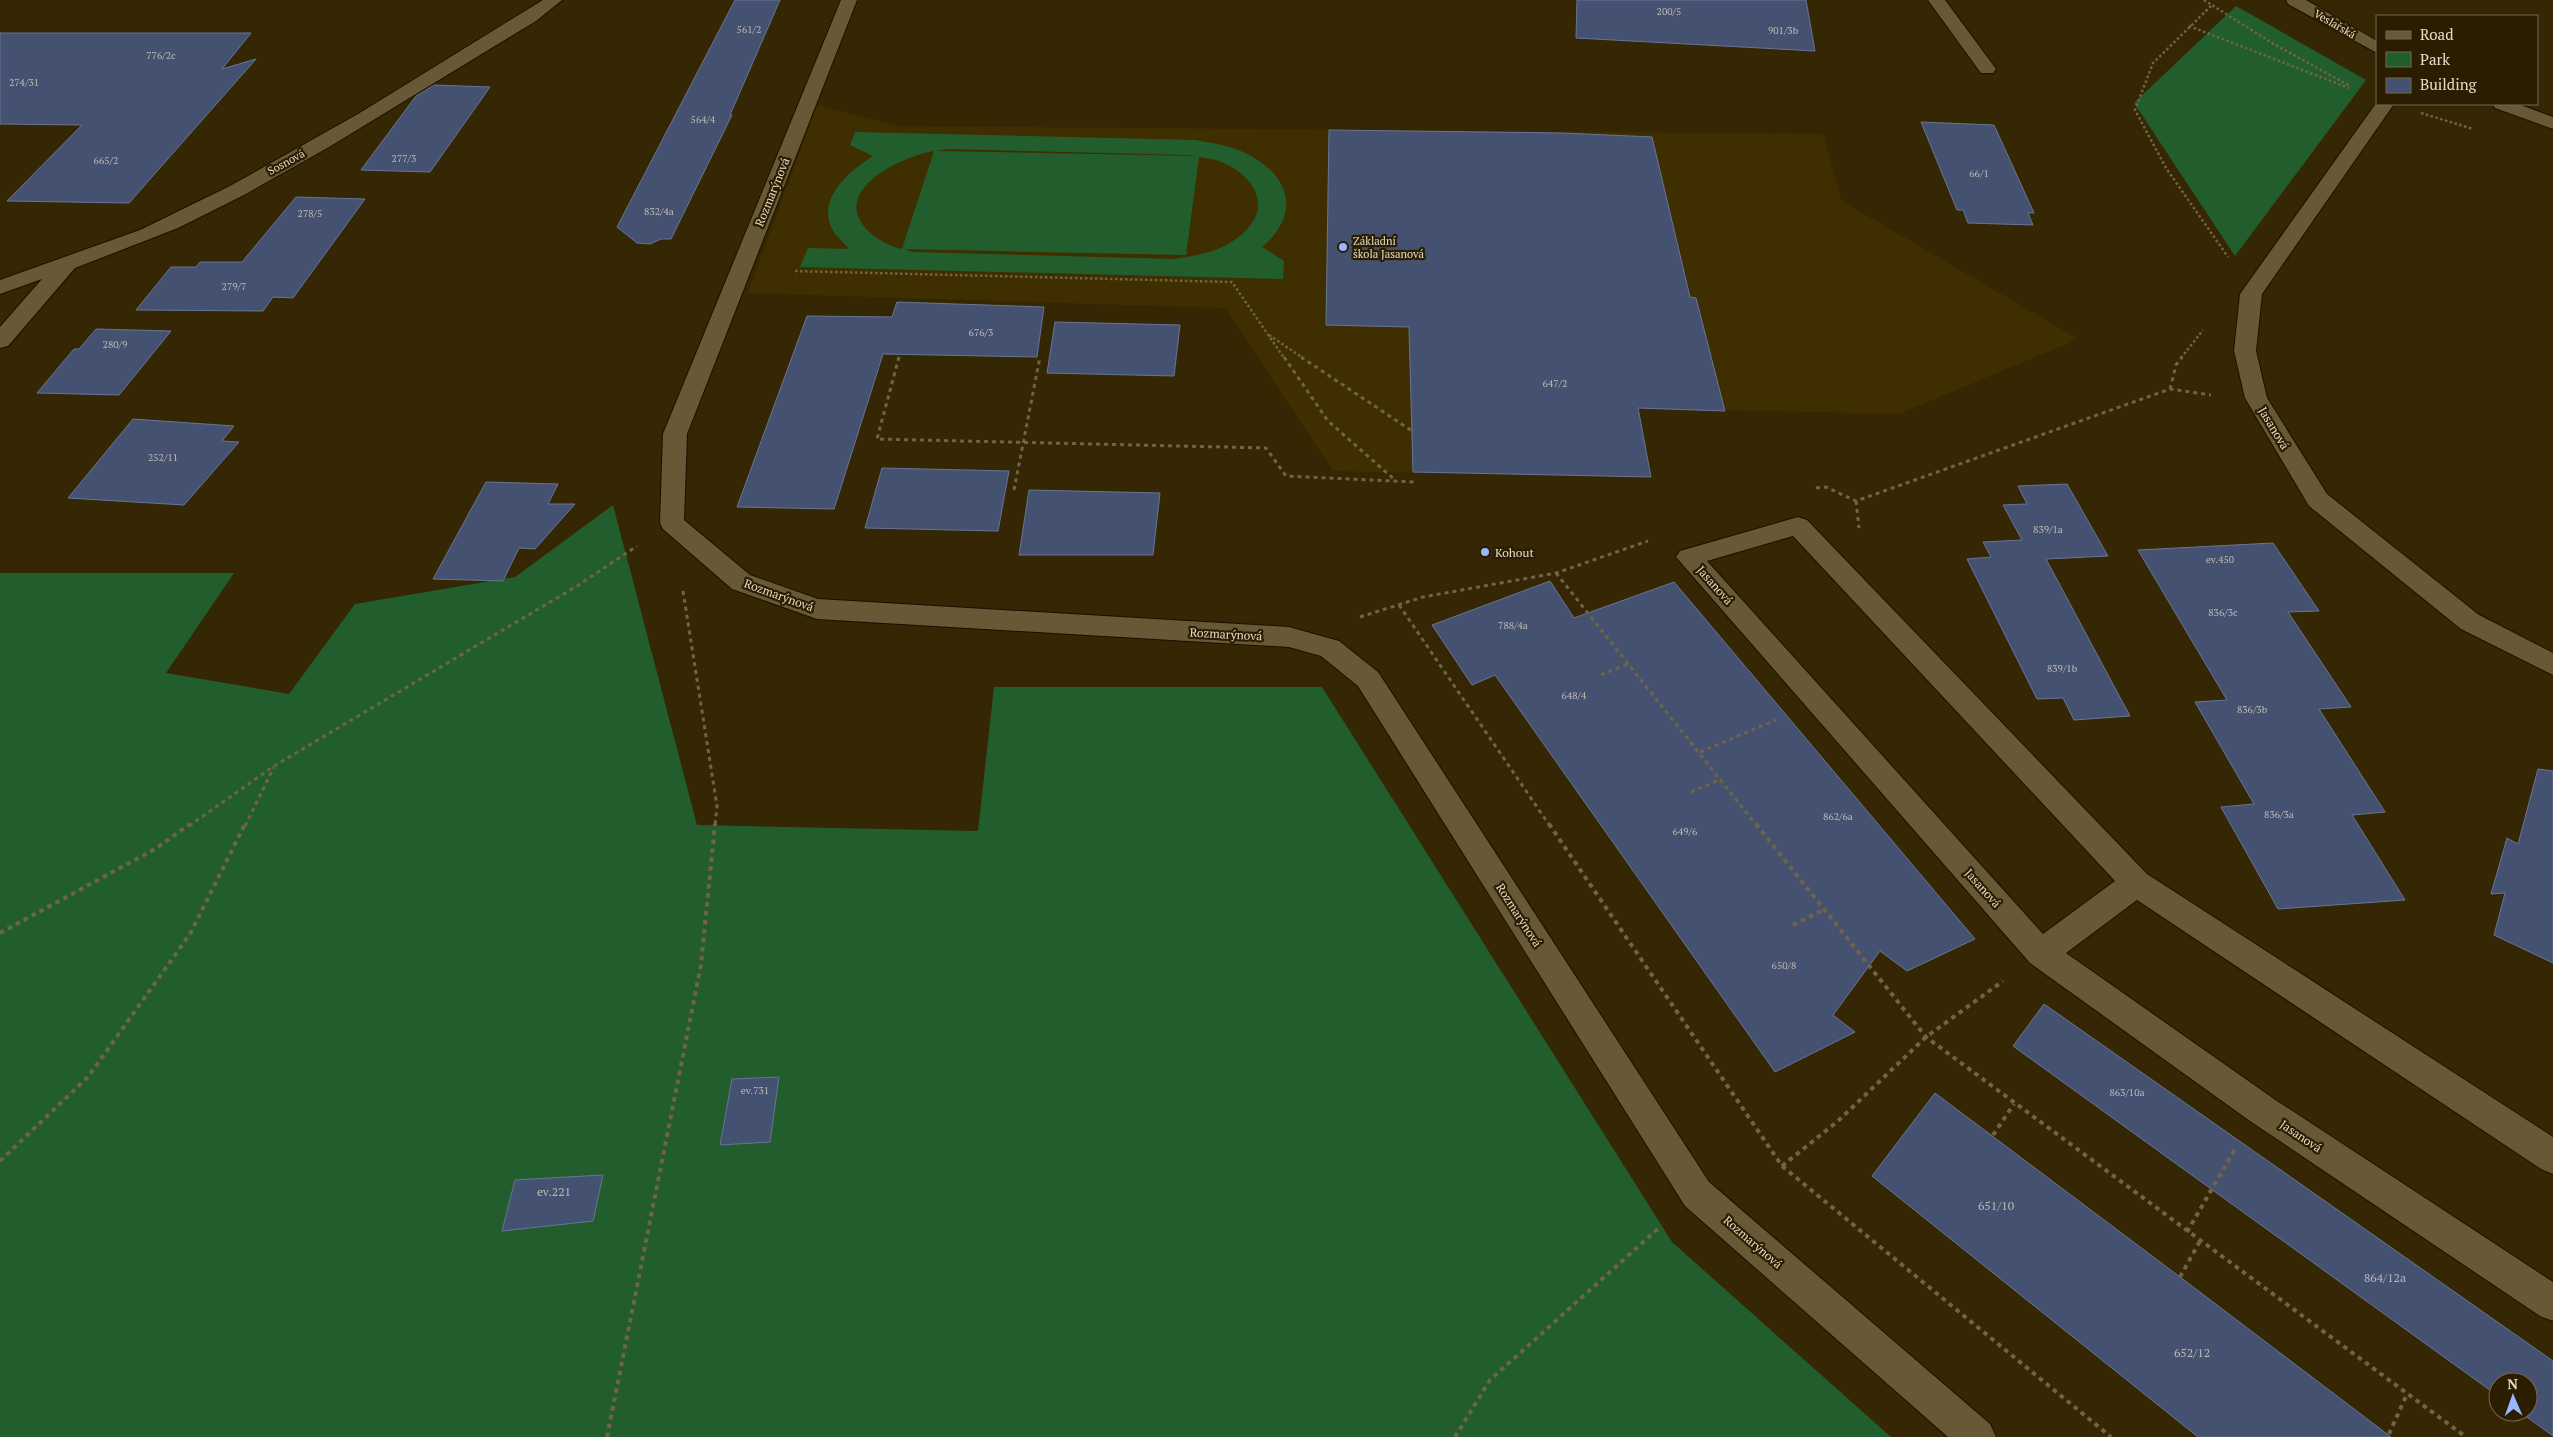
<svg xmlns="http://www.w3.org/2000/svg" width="2553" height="1437" font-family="'PT Serif',serif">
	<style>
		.built { fill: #3f2f00 }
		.green { fill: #225e2d; fill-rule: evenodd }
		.building { fill: #455170; stroke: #677596 }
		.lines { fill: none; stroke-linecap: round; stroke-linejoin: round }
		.minor-casing { stroke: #1a1000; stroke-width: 2 }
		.path-far2 { stroke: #706446; stroke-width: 2.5; stroke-dasharray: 2.5 2.5; stroke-linecap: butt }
		.path-far1 { stroke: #706446; stroke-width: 3; stroke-dasharray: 4 4; stroke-linecap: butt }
		.path { stroke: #706446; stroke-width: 4; stroke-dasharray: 4.5 4.5; stroke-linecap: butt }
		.minor { fill: #685936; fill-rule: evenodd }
		.poi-dot { fill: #99b5fd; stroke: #2b1d00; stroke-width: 2 }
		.labels { text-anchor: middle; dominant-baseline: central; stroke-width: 4.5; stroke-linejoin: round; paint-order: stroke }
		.number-label { font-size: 10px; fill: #bcb9b3 }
		.far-street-label { font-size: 11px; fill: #e4dcc9; stroke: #2b1d00 }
		.far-poi-label { font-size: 11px; fill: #e4dcc9; stroke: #2b1d00; text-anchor: start }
		.street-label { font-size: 12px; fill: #e4dcc9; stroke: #2b1d00 }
		.poi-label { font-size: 12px; fill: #e4dcc9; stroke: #2b1d00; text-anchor: start }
		.near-number-label { font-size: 12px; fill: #bcb9b3 }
	</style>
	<rect width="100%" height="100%" fill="#352703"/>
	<path class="built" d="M817,105l80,21 926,8 19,67 236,138 -179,75 -261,-6 13,69 -318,-6 -108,-163 -477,-15z"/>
	<g class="green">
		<path d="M2236,6l130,74 -131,176 -101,-153z"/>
		<path d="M855,132l340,8c16,3 33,5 48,12 46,21 60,60 19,95l22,14 -1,18 -483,-12 8,-19 41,1c-4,-5 -9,-9 -13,-14 -24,-33 12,-63 37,-79l-23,-11zM948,149l240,6 8,1 -260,-5zM934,151l-32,98c-13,-3 -24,-9 -34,-18 -40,-40 34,-75 66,-80zM1199,157c15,1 34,8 45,19 32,31 4,62 -29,74 -14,5 -27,7 -41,9l-261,-7 -9,-3 282,6z"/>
		<path d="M613,505l84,320 281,6 16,-144h328l350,555 219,195h-1891v-864h234l-68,100 123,21 66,-90 160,-27z"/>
	</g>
	<g class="building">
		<path d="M735,0h45l-50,115h2l-61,124h-10l-11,5 -13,-1 -20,-16z"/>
		<path d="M1577,0h229l9,51 -239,-13z"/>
		<path d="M0,33h251l-29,36 34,-10 -127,144 -122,-2 75,-76 -82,-1z"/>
		<path d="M434,85l56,2 -60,85 -69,-2 55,-74z"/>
		<path d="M1921,122l73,3 40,88h-6l5,12 -65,-2 -5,-13h-6z"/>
		<path d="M1329,130l234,3 89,4 38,160 6,1 29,113 -87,-3 13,69 -238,-5 -4,-145 -83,-2z"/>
		<path d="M296,197l69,2 -72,99 -20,-1 -10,14 -127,-1 35,-43h25l4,-5h42z"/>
		<path d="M897,302l147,5 -7,50 -154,-3 -49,155 -97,-2 70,-191 85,1z"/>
		<path d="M1055,322l125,3 -6,51 -127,-3z"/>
		<path d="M96,329l75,2 -52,64 -82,-2 37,-44h5z"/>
		<path d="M133,419l101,7 -12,15 17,1 -55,63 -116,-7z"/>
		<path d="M882,468l127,3 -11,60 -133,-3z"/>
		<path d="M486,482l72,2 -10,20h27l-40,45 -16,-1 -16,33 -70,-2z"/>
		<path d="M2067,484l41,72 -62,3 84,157 -56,4 -11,-22 -26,1 -70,-140 24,-2 -8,-15 39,-2 -19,-35 24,-1 -9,-18z"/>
		<path d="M1029,490l131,3 -7,62h-134z"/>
		<path d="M2273,543l46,68 -31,1 63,95 -32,2 66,103 -33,3 53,85 -127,9 -57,-102 33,-3 -59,-102 32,-2 -89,-150z"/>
		<path d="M1550,581l24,37 100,-36 301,357 -68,32 -27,-20 -47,64 22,17 -80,40 -280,-397 -23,10 -40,-60z"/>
		<path d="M2538,769l15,2v192l-59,-28 11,-42 -14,1 16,-56 11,6z"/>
		<path d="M2044,1004l509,357v75l-33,-24h8v-30h-30v14l-485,-350z"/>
		<path d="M779,1077l-9,65 -50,3 12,-66z"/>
		<path d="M1935,1093l245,184 211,160h-193l-326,-261z"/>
		<path d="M603,1175l-10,46 -91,10 13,-51z"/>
	</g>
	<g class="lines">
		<defs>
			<g id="minor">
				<path d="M543,0h19l-26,21 -207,126 -85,48 -66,33 -103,40 -67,78 -8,2v-21l42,-48 -42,15v-14l140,-50 90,-44 128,-72z"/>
				<path d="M841,0h16l-170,434 -3,86 66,55 68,24 471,28 50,14 39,31 331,510 281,242 6,13h-48l-263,-231 -327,-520 -37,-30 -32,-9 -472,-28 -85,-30 -69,-60 -3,-6 3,-89z"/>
				<path d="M1928,0h17l51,69 -3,4h-12z"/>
				<path d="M2286,0h20l71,41v12l-89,-49z"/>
				<path d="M2377,102l17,2 -132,190 -6,57 11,47 60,96 152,121 74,38v22l-92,-46 -152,-123 -64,-108 -11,-47 6,-57z"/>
				<path d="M2493,104h25l35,13v12l-58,-21z"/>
				<path d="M1798,517l9,3 340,354 406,263v37l-12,-5 -404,-269 -71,53 208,146 279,183v39l-13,-5 -290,-195 -220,-158 -354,-406 4,-6zM1793,536l322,345 -72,53 -336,-373z"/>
			</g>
		</defs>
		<use href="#minor" class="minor-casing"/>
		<g class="path-far2">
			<path d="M2204,0l68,43 78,43"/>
			<path d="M2211,6l-58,57 -18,47 31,58 62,89"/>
			<path d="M2189,26l160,62"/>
			<path d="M2421,113l52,16"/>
			<path d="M795,271l437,11 52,76"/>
			<path d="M1269,335l34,23"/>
			<path d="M2181,358l22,-28"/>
		</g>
		<g class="path-far1">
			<path d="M899,357l-22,82 389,9 20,28 128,6"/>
			<path d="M1284,357l44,64 68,60"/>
			<path d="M1301,357l111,74"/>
			<path d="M2170,389l6,-24 6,-8"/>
			<path d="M1816,488l10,-1 30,14 314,-112 41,6"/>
			<path d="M1014,490l26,-133"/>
			<path d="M1856,501l3,27"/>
			<path d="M1556,573l201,253"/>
			<path d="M683,591l34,215 -2,20"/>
			<path d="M1399,605l151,221"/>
			<path d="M1360,617l63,-20 133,-24 92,-32"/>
			<path d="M1601,675l29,-12"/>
			<path d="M1700,752l76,-32"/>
			<path d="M1691,792l31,-13"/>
			<path d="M189,826l85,-60 303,-180 60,-40"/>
			<path d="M245,826l29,-59"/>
		</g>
		<g class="path">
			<path d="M1549,824l233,342 329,271"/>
			<path d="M1756,824l170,213 540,400"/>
			<path d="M1793,925l32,-16"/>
			<path d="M0,933l155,-84 35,-25"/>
			<path d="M1993,1135l21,-31"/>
			<path d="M0,1161l88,-84 102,-143 55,-110"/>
			<path d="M1782,1166l56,-45 88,-84 77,-56"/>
			<path d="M2187,1232l48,-83"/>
			<path d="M2180,1277l20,-36"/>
			<path d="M2389,1434l18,-40"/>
			<path d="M607,1437l94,-472 14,-141"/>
			<path d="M1455,1437l35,-57 171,-154"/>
		</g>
		<use href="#minor" class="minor"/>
	</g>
	<g class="poi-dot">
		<circle cx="1343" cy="247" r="5"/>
		<circle cx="1485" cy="552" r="5"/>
	</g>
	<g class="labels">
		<g class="number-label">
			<text x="1669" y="11">200/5</text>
			<text x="749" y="29">561/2</text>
			<text x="1783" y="30">901/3b</text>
			<text x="161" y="55">776/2c</text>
			<text x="24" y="82">274/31</text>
			<text x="703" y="119">564/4</text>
			<text x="404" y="158">277/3</text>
			<text x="106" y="160">665/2</text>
			<text x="1979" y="173">66/1</text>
			<text x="659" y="211">832/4a</text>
			<text x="310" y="213">278/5</text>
			<text x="234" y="286">279/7</text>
			<text x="981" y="332">676/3</text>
			<text x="115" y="344">280/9</text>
			<text x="1555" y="383">647/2</text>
			<text x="163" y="457">252/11</text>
			<text x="2048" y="529">839/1a</text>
			<text x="2220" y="559">ev.450</text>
			<text x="2223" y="612">836/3c</text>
			<text x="1513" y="625">788/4a</text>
			<text x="2062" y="668">839/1b</text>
			<text x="1574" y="695">648/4</text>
			<text x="2252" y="709">836/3b</text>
			<text x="2279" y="814">836/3a</text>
			<text x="1838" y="816">862/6a</text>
			<text x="1685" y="831">649/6</text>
			<text x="1784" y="965">650/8</text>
			<text x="755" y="1090">ev.731</text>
			<text x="2127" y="1092">863/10a</text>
		</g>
		<g class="far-street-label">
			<text transform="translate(2335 24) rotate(30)">Veslařská</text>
			<text transform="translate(286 162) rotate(-29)">Sosnová</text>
		</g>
		<g class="far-poi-label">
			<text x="1353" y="241">Základní<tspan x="1353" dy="13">škola Jasanová</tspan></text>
		</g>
		<g class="street-label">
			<text transform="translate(772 192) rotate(-68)">Rozmarýnová</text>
			<text transform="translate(2274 428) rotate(59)">Jasanová</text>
			<text transform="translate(1715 585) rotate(48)">Jasanová</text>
			<text transform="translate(779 595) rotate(20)">Rozmarýnová</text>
			<text transform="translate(1226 634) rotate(3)">Rozmarýnová</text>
			<text transform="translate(1983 888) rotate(48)">Jasanová</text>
			<text transform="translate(1519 915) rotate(57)">Rozmarýnová</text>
			<text transform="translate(2301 1136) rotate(34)">Jasanová</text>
			<text transform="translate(1753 1242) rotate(41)">Rozmarýnová</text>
		</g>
		<g class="poi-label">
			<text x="1495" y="552">Kohout</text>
		</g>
		<g class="near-number-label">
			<text x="554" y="1191">ev.221</text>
			<text x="1996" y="1205">651/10</text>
			<text x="2385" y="1277">864/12a</text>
			<text x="2192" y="1352">652/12</text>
		</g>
	</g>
	<rect x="2376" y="15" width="162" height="90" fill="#2b1d00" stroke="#756950"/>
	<rect x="2386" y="31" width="25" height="8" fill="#685936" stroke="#756950"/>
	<text x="2420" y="40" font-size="15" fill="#e4dcc9">Road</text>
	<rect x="2386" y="52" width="25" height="15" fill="#225e2d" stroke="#756950"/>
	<text x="2420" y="65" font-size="15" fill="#e4dcc9">Park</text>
	<rect x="2386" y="78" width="25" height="15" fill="#455170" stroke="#756950"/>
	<text x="2420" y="90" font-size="15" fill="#e4dcc9">Building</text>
	<g transform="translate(2513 1397) rotate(358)"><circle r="24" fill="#2b1d00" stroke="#756950"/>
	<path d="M0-4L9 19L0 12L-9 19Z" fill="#99b5fd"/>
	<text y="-8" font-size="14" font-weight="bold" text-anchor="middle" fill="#e4dcc9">N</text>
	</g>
</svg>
